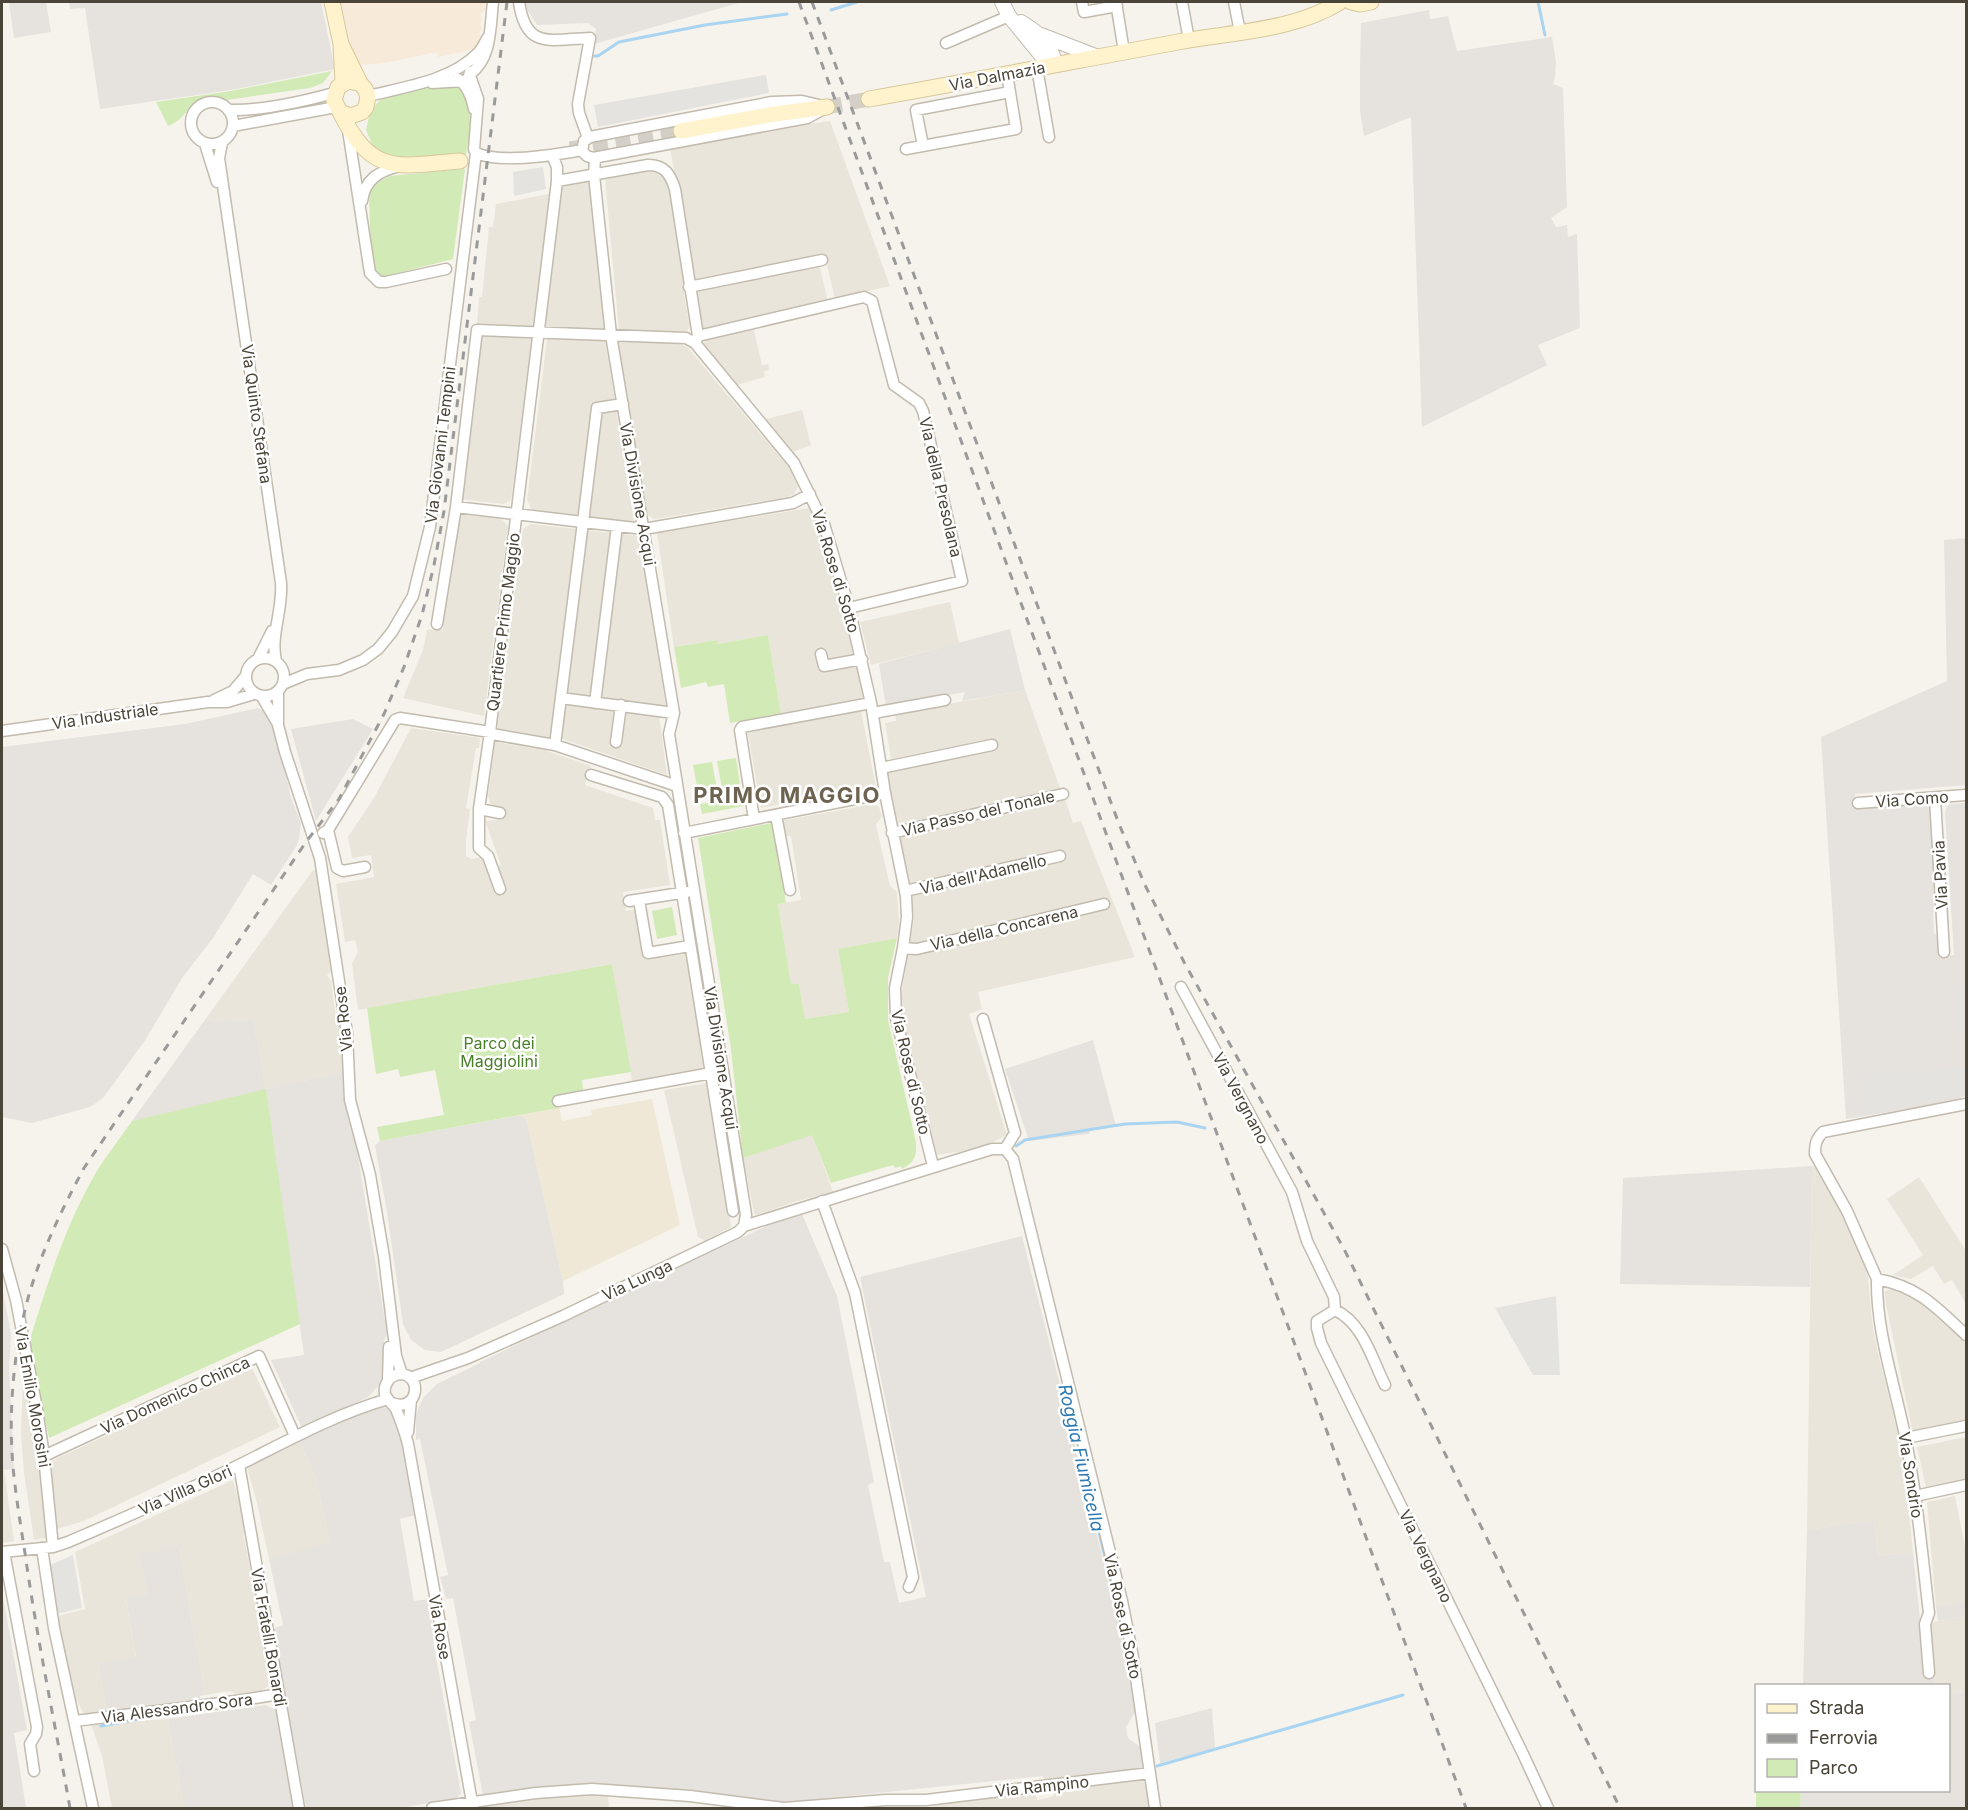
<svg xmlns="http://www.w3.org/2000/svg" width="1968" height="1810" font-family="Inter,sans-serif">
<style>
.residential{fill:#eae5da}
.commercial{fill:#f7ead8}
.industrial{fill:#e6e2dd}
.education{fill:#efe8d6}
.green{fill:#d2eab5}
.parking{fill:#e5e3e0}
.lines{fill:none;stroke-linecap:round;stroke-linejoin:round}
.stream{stroke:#a9d4f2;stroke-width:3}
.secondary-tunnel{stroke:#d4d0c8;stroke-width:15;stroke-dasharray:15 8;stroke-linecap:butt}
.minor-casing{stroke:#c2bbae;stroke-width:13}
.tertiary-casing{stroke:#c2bbae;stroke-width:16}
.secondary-casing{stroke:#d6c79b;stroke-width:17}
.minor{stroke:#fff;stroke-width:10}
.tertiary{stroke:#fff;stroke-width:14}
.secondary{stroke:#fff3cd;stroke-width:15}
.rail{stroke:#9a9a9a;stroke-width:3;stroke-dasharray:8 8;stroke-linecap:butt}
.labels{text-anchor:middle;stroke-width:5;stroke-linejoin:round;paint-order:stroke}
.street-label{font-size:16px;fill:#4b4439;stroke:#fff}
.park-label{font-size:16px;fill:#4a7f2a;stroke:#fff}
.water-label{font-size:18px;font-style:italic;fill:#2e7ab2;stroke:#fff}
.district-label{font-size:22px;font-weight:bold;letter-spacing:1.5px;fill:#6e6250;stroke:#fff}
</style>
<rect width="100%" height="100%" fill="#f6f3ec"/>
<path class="residential" d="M830 121 890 286 835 299 825 257 713 278 695 279 670 149 743 133Z
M647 170 660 172 669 183 679 237 685 302 690 327 687 331H619L605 179Z
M589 181 605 332 543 330 562 187Z
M549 194 534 327 477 325 479 297H482L489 227H493L496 204Z
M819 264 828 302 701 332 693 289Z
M753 326 762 365 768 364 769 370 764 371 765 377 733 386 702 347 708 336Z
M479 335 533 338 511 500 504 504 459 499Z
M547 339 605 341 615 400 593 403 580 516 532 510 527 500Z
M616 340 681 344 688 348 791 470 798 486 794 494 788 497 655 519 645 514Z
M616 409 634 522 587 516 600 410Z
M802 410 811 445 792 452 766 419Z
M810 508 821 532 829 557 857 656 866 697 781 714 768 635 718 644 717 640 674 647 657 533Z
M457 514 502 519 508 527 484 716 403 698 423 650 427 630 443 629Z
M531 524 577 529 552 738 497 729 523 529Z
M586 530 612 533 592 699 566 695Z
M622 534 639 536 666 707 600 699Z
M950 602 959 643 871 665 860 622Z
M1025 690 1060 788 896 825 887 770 987 747 985 740 891 759 885 723 896 721 895 714Z
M565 702 659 715 667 775 560 738Z
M860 706 876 787 761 808 748 733Z
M411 728 480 738 479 748H476L466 808 470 809 466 840V856L472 859 487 856 492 869 501 865 485 821 502 819 500 809 491 804 488 796 495 742 544 750 591 766 585 785 653 808 655 820H660L670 885 623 892 626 911 636 909 646 960 686 954 706 1069 632 1081 612 964 358 1010 352 963 358 952 355 940 345 942 336 884 374 877 371 855 352 858 348 837 374 798Z
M1065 799 1073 823 1081 821 1135 957 978 992 982 1009 969 1014 1007 1135 978 1149 937 1155 907 1044 900 1004 908 952 913 947 910 945 914 918 912 895 1065 860 1063 853 910 886 899 839 903 837 904 835Z
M873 804 879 807 882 816 876 825 890 886 897 892 899 922 897 938 838 949 849 1012 805 1019 799 984 791 985 778 904 801 900 791 836H784L781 821Z
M313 870 317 871 332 971 327 975 331 981 336 1018H340L345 1072 266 1089 253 1019 233 1022 227 1020 212 1023 207 1017Z
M708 1083 731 1227 705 1241 698 1237 664 1090Z
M812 1134 833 1192 794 1202 756 1215 754 1213 743 1158Z
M1812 1166 1818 1169 1827 1185 1867 1266 1872 1321 1877 1349 1901 1446 1907 1486 1913 1553 1878 1556 1874 1521 1807 1530Z
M1919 1177 1966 1251V1304L1952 1280 1944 1284 1933 1266 1911 1279 1893 1275 1923 1255 1887 1199Z
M1887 1290H1892L1917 1299 1966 1343V1420L1915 1431 1912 1429 1885 1299V1292Z
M252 1368 280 1427 84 1521 57 1529 49 1462Z
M23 1377H25L38 1447 46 1538 34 1540 24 1473 21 1434Z
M1966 1437V1479L1926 1487 1917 1447Z
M299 1440 316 1479 330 1544 269 1559 257 1503 247 1468Z
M2 1470H4L14 1541 2 1543Z
M233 1480 247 1531 243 1533 272 1677 269 1685 261 1691 237 1694 229 1691 205 1695 179 1548 148 1594 126 1599 136 1658 98 1663 107 1712 84 1714 69 1686 54 1617 85 1609 75 1552Z
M1955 1496 1966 1552V1601L1936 1607 1927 1502Z
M1966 1616V1691L1949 1696 1948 1686 1935 1685 1931 1625 1934 1622Z
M168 1719 184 1808H112L102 1756 91 1724Z
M1141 1779 1146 1785 1150 1808H934L936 1803 1035 1789 1037 1800 1052 1797 1059 1788Z
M568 1795 608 1796 609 1808H483L482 1807Z"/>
<path class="commercial" d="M340 2H486L484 12 480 13 482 21 480 22 482 30 479 31 481 39 478 40 480 48 438 57 437 52 385 63 360 65 352 49Z"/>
<path class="industrial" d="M9 2H46L51 32 14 38Z
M69 2H321L335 69 231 90 100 109 85 8 70 9Z
M524 2H742L594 44 596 29 588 23 537 25 524 5Z
M1429 10 1430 19 1448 16 1457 51 1552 37 1556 62 1555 77 1553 84 1563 88 1567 207 1551 218 1556 227 1567 225 1568 237 1577 234 1580 328 1538 345 1547 365 1422 427 1411 117 1364 136 1360 111V65L1361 23Z
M1966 538V785L1855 794 1857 809 1926 803 1929 806 1938 910 1933 913 1934 933 1940 938 1942 956 1954 955 1945 812 1947 806 1951 804 1966 803V1095L1951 1102 1846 1119 1821 737 1947 681 1944 540Z
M1010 629 1025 690 962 701 965 692 886 707 879 664Z
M258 708 265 712 277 734 291 798 301 823 299 839 297 845 271 885 253 874 213 938 182 978 146 1039 103 1098 90 1107 32 1123 2 1117V747L185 724Z
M353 719 373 729 316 821 291 729Z
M207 1017 212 1023 227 1020 233 1022 253 1019 266 1089 345 1072 343 1080 348 1119 357 1150 387 1333 384 1341 386 1367 382 1382 368 1397 302 1428 271 1360 304 1355 266 1090 132 1121Z
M1093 1040 1116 1126 1091 1129 1089 1134 1029 1141 1005 1069Z
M521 1115 526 1119 563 1281 564 1294 441 1352 425 1350 411 1340 403 1324 387 1212 375 1145 380 1141Z
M1812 1166 1810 1287 1620 1284 1623 1178Z
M802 1214 837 1296 874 1482 868 1485 884 1562H890L899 1603 926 1597 860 1277 1022 1236 1065 1404 1131 1675 1137 1709 1126 1727 1128 1738 1143 1749 1145 1768 1044 1780 1043 1776 781 1803 679 1789 628 1786 574 1785 573 1789H565V1785L483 1796 469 1722 476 1720 453 1598 446 1599 440 1577 448 1575 420 1439 416 1440V1416L420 1404 424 1397 437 1384 480 1363V1362L773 1223Z
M2 1286 11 1335 9 1370 14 1469 2 1470Z
M383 1407 389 1409 399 1421 416 1515 400 1519 414 1601 429 1599 436 1640 433 1641 461 1793 457 1798 400 1808H306L273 1629 283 1625 269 1559 330 1543 316 1479 299 1440 356 1414Z
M1874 1521 1878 1556 1913 1553 1926 1676H1934L1935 1685 1803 1686 1807 1530Z
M179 1548 205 1695 200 1696V1700L107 1712 98 1663 136 1657 126 1598 148 1594 140 1554Z
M2 1592 27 1730 14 1733 26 1808H2Z
M1966 1601V1616L1938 1621 1936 1607Z
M1966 1691V1808H1800L1801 1791 1948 1790 1949 1696Z
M265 1705 274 1709 278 1714 295 1808H184L168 1719Z
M1212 1708 1215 1748 1160 1763 1155 1723Z"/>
<path class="education" d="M652 1099 680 1225 563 1281 526 1119 521 1115 559 1107 562 1121 592 1115 591 1110Z"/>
<path class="green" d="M332 71 323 83 310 88 226 100 203 98C185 106 188 118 168 126L156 102 231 91Z
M446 84C483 90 469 129 466 155L385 157 372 144 366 130 370 112 383 96Z
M465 169 453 259 382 277 377 273 371 258 369 194 375 184 389 176Z
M768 635 781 714 730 723 724 684 708 687 706 682 681 688 674 647 717 640 718 644Z
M736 758 741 791 723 794 717 761Z
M712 762 718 795 699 798 693 765Z
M743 797 744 806 702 814 700 804Z
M772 823 786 903 778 904 791 984H799L805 1019 849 1012 838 949 897 938 888 978V1020L916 1142C917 1155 915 1162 902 1169L901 1166 895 1168 893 1165 831 1183 812 1135 743 1158 731 1049 698 838Z
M672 907 677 935 657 939 652 911Z
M612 964 631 1072 582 1080 583 1090 555 1095 557 1108 380 1141 377 1127 444 1115 435 1070 400 1077 398 1069 376 1074 367 1008Z
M266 1089 300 1324 49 1438 30 1345 31 1336C48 1282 65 1227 93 1178 104 1158 119 1140 132 1121Z
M1756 1768V1790L1801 1791 1800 1808H1756Z"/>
<path class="parking" d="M766 75 769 93 598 127 594 105Z
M543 167 546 189 514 196 513 172Z
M1956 990H1966V1031H1955Z
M1966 1068V1091L1953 1097 1866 1112 1865 1075Z
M1556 1296 1560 1375H1533L1495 1308Z
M73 1555 82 1608 56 1614 50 1565Z"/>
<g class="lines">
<path class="stream" d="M1538 2 1545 35
M831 10 857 2
M592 56H598L619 42 705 25 787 14
M1016 1146 1025 1140 1125 1124 1177 1122 1205 1128
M1080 1452 1123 1633
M101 1726 155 1716
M1157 1766 1403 1695"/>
<path class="secondary-tunnel" d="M827 107 869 99
M570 149 681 131"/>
<defs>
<path id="minor" d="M519 2C526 51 551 39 590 38L578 104 579 113 588 138
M1082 2 1084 12 1117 6
M1116 2 1124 52
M1182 2 1189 40
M1234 2 1240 32
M946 43 1009 16
M1037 68 1049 137
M470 74C492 59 490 26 493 2
M458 79C467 85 472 99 474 109
M432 83 464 81 468 79 470 72
M368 96C404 87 451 81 478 53 482 49 485 42 488 37
M802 101 827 107 807 118 593 158 587 156 582 151 584 141 590 137 772 102Z
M191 123a21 21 0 1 1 42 0a21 21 0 1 1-42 0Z
M228 110C263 111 301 102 334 93
M233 126 336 107
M348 130 370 273 379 282H386L446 269
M222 143 219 158 281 583C283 610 270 636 276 661
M205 144 217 182
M923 146 916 110 1010 92
M906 149 1016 129 1007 74
M476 153C501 164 555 155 582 150
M552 155 557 167V181L490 732 492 734 555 745 677 786
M595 158 594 175 611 335 674 713 669 734 744 1202 746 1215 744 1226
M557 181 648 165C665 165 670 174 675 189L698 336
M362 201C365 179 379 171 400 166
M689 287 822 260
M695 343 698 336 864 297 872 301 894 385 919 403 923 411 962 581 849 608
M623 404 597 408 583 522 644 529 793 503 810 494
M456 507 583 522 555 745
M437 624 456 507 477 330 686 338 695 343 794 463 824 524 849 608 871 703 885 793 906 896 907 917 903 948 895 988 896 1018 933 1166
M821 654 824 666 862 659
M246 677a19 19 0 1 1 38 0a19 19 0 1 1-38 0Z
M258 659 272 631
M283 684 307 674 339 670 363 660 378 649 392 632 413 596 430 527 476 153 474 149 478 99 470 76
M278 692V725L285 752 320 858 347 1033 350 1100 370 1175 384 1257 396 1356 402 1374
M262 697 278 724
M561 698 674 713
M214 700 233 691 245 677
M595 703 617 526
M873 713 945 700
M2 731 208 702H227L254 694
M616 742 621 705
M881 768 992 745
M591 775 662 797 668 805 733 1211
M1935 798 1944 952
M1858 803 1966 795
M479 809 500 813
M776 815 790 890
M754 819 740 730 742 727 871 703
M328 830 337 868 343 871 365 867
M323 833 328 830 395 720 400 718 490 732 479 809V848L488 856 500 889
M684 833 885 793
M892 833 1063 794
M905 891 1060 856
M639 900 648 953 690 946
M629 901 687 892
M903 948 917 949 1104 904
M1181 987 1292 1192 1307 1241 1334 1297 1335 1310
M983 1019 1015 1133 1005 1149
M558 1101 717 1072
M1966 1104 1823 1132C1816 1139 1815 1144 1815 1154L1847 1211 1877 1279C1919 1287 1936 1307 1966 1335
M1005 1149 1013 1159 1122 1601 1133 1657 1155 1808
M822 1201 855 1293 913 1577 909 1587
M2 1249 16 1300 37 1409 44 1456 53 1547
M1877 1279C1876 1332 1895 1385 1905 1436 1917 1495 1922 1554 1929 1613L1925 1624 1929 1673
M410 1378 468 1358 563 1316 738 1232 744 1226 992 1149H1005
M388 1380 389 1347
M1385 1385C1372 1359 1363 1323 1335 1310L1317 1321V1328L1321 1343 1523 1754 1548 1808
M392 1403C419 1413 423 1374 400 1374 395 1375 390 1377 388 1381 385 1385 384 1389 385 1394 387 1400 393 1404 396 1409 401 1421 405 1432 408 1444L473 1808
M408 1432 411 1400
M1906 1438 1966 1426
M44 1456 259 1356 295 1436
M239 1465 299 1808
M1915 1496 1966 1485
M42 1548 54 1628 93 1808
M2 1552 53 1547 68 1542C126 1517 185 1492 241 1464 289 1440 336 1414 388 1399
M4 1552 37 1727 36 1734 30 1744 34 1771
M75 1721C143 1712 211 1706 279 1694
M432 1808 536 1793 592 1789 690 1796 784 1808 886 1800H926L1150 1773"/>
<path id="tertiary" d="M1002 2 1009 16 1050 66
M1021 22C1039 33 1052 43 1055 65
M1041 35 1098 57"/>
<path id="secondary" d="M332 2 341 44 343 83
M1351 2 1360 4 1371 2
M341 44 360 83 365 89 368 96 366 107 362 112 351 116 340 112 334 100 338 87 348 81 360 83
M869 99C972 81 1075 61 1178 42 1232 32 1293 31 1340 2
M340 112C373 177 397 166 460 161
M681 131 775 114 827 107"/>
</defs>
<use href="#minor" class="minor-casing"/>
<use href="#tertiary" class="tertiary-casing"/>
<use href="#secondary" class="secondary-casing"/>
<use href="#minor" class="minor"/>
<use href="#tertiary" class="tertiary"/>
<use href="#secondary" class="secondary"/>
<path class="rail" d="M799 2 1466 1808
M812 2 1119 824 1145 885 1184 962 1344 1249 1620 1808
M70 1808C55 1724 37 1639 25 1553 21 1528 17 1503 14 1477 8 1422 12 1363 25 1310 37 1260 60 1213 84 1168L306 842 339 799 384 714 404 667 422 615 434 565 444 511 507 2"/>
</g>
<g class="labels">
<g class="street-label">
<text transform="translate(997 76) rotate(-11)" y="6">Via Dalmazia</text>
<text transform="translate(257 414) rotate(82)" y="6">Via Quinto Stefana</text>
<text transform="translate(440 445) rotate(-83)" y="6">Via Giovanni Tempini</text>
<text transform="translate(941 487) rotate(77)" y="6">Via della Presolana</text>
<text transform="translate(638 494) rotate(80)" y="6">Via Divisione Acqui</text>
<text transform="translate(836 571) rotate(73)" y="6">Via Rose di Sotto</text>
<text transform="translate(503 622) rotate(-83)" y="6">Quartiere Primo Maggio</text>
<text transform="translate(105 716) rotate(-8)" y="6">Via Industriale</text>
<text transform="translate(1912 799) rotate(-4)" y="6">Via Como</text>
<text transform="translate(978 813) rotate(-13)" y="6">Via Passo del Tonale</text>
<text transform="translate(983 874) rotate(-13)" y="6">Via dell'Adamello</text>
<text transform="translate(1940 875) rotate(-93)" y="6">Via Pavia</text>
<text transform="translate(1004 928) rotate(-13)" y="6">Via della Concarena</text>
<text transform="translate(343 1019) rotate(-96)" y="6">Via Rose</text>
<text transform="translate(721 1058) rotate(81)" y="6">Via Divisione Acqui</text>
<text transform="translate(911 1072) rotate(77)" y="6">Via Rose di Sotto</text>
<text transform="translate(1241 1098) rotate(62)" y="6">Via Vergnano</text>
<text transform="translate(637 1280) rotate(-25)" y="6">Via Lunga</text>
<text transform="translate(175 1395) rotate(-25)" y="6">Via Domenico Chinca</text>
<text transform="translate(33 1397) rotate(80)" y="6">Via Emilio Morosini</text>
<text transform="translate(1911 1475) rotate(81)" y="6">Via Sondrio</text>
<text transform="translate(185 1490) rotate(-24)" y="6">Via Villa Glori</text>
<text transform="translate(1426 1556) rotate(64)" y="6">Via Vergnano</text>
<text transform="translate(1123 1616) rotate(78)" y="6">Via Rose di Sotto</text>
<text transform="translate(440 1627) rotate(80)" y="6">Via Rose</text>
<text transform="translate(269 1637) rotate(80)" y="6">Via Fratelli Bonardi</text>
<text transform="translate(177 1708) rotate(-7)" y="6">Via Alessandro Sora</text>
<text transform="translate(1042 1786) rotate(-6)" y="6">Via Rampino</text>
</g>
<g class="park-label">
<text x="499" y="1049">Parco dei<tspan x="499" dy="18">Maggiolini</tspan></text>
</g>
<g class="water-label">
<text transform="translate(1081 1458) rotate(77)" y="6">Roggia Fiumicella</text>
</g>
<g class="district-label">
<text x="787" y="803">PRIMO MAGGIO</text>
</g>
</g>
<rect width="1968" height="1810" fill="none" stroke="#4b4439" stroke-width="6"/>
<rect x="1755" y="1684" width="195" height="108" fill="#ffffff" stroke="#b7b4b0" stroke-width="1.5"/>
<rect x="1767" y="1704" width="30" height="9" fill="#fff3cd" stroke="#b7b4b0" stroke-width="1.5"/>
<text x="1809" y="1714" font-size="18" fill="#4b4439">Strada</text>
<rect x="1767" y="1734" width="30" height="9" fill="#9a9a9a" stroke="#b7b4b0" stroke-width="1.5"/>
<text x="1809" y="1744" font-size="18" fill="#4b4439">Ferrovia</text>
<rect x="1767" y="1759" width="30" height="18" fill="#d2eab5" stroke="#b7b4b0" stroke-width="1.5"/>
<text x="1809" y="1774" font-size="18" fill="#4b4439">Parco</text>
</svg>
